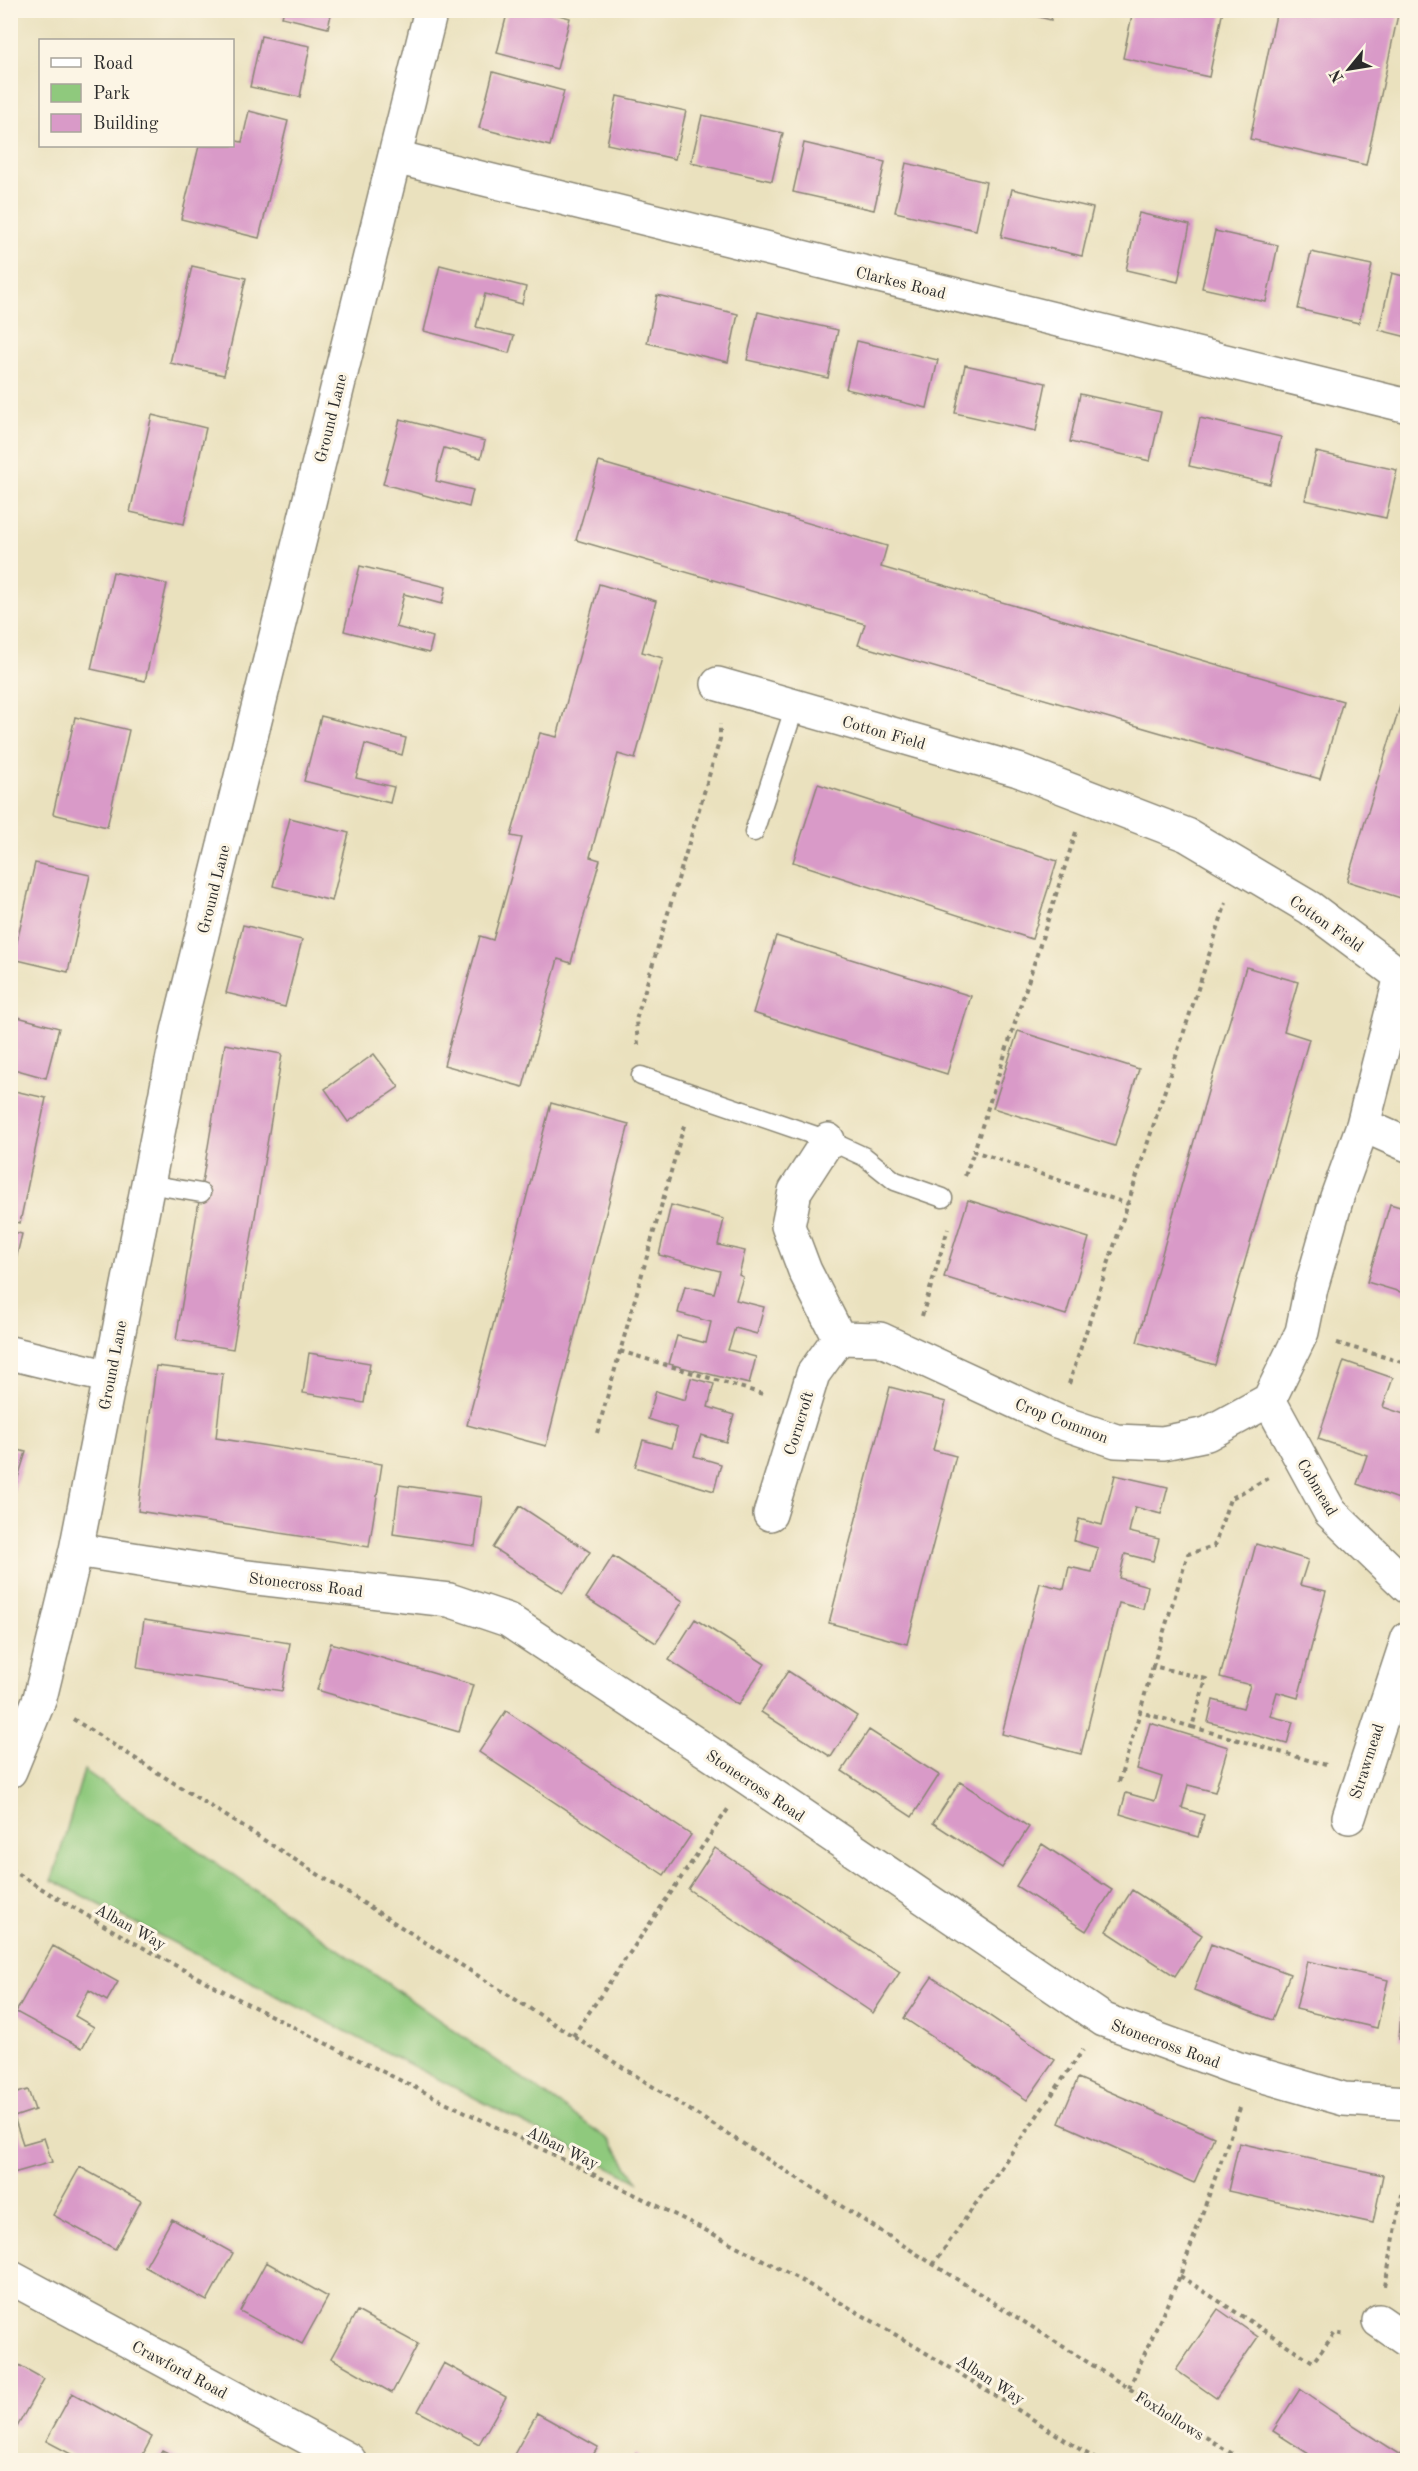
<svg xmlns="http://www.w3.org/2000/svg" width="1418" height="2471" font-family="'Old Standard TT',serif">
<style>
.green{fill:#8fc97d;stroke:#5d7a54;stroke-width:1.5}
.building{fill:#d99ac8}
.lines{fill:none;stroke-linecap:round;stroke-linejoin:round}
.service-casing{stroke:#8a8674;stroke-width:21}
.minor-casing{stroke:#8a8674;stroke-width:36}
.path{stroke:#8a8674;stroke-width:4;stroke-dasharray:4.5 4.5;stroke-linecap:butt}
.service{stroke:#fff;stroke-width:18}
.minor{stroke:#fff;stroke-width:33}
.labels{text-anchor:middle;stroke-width:6;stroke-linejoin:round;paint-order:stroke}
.street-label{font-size:16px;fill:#2b2b2b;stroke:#fcf5e5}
</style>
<rect width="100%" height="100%" fill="#fcf5e5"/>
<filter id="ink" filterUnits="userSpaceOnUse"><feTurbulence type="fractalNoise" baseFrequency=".0167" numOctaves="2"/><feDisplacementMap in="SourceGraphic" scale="12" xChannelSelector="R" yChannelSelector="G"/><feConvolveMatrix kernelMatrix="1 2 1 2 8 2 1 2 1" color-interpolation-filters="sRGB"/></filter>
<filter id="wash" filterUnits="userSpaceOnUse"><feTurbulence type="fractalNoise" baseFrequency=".008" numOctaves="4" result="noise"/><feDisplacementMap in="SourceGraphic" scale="24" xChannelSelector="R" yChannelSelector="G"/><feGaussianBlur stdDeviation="1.35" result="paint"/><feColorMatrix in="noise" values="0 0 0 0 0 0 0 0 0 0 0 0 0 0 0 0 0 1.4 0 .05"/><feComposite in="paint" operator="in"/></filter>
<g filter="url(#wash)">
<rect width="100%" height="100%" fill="#eae1be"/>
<path class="green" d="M84 1770 611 2141 638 2182 52 1880Z"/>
<g id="blocks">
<path class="building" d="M284 10H332L328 28 282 17Z
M508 10H540L570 18 557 69 497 53Z
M1013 10H1053L1051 20Z
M1133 10H1223L1209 77 1123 58Z
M1277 10H1399L1366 165 1250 139Z
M261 36 310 46 300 97 250 87Z
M493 72 564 91 550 146 479 128Z
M617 96 686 111 675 159 607 144Z
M249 111 288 121 259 238 181 219 199 146H232V140L242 142Z
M702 115 783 133 772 181 691 163Z
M804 143 885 162 874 210 793 192Z
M906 163 986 182 976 230 895 212Z
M1012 189 1093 208 1082 256 1001 237Z
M1139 213 1190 225 1178 282 1126 270Z
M1215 231 1278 245 1266 302 1202 288Z
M1311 252 1372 265 1359 323 1298 309Z
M440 265 526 287 522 304 485 294 476 327 514 336 509 353 424 331Z
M192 266 246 278 224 375 170 363Z
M1392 273 1407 277V337L1379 330Z
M657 295 738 314 728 362 647 343Z
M758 312 838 330 828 378 747 360Z
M857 341 938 360 927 408 846 389Z
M965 365 1046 383 1036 431 955 413Z
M1080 394 1161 412 1150 461 1070 442Z
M152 415 206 428 184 524 130 512Z
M1200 418 1281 437 1270 484 1189 466Z
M400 419 485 441 481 458 444 448 439 465 436 481 473 490 469 507 383 484Z
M1316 452 1397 470 1386 518 1305 500Z
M599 462 887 546 881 567 1343 701 1320 779 858 645 865 624 576 540Z
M360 566 446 587 442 604 404 594 400 611 396 627 433 637 429 653 344 631Z
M113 572 167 584 145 681 91 669Z
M599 584 656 601 642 652 663 658 635 759 618 754 590 857 600 860 578 937 571 963 558 959 523 1087 444 1065 480 936 493 940 522 838 511 836 540 733 557 737Z
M1407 683V900L1347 881Z
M321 716 406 738 402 755 365 744 356 778 394 787 390 803 304 781Z
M75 717 129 730 107 827 53 814Z
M818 784 1057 861 1032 939 793 862Z
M290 818 349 833 332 901 273 886Z
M35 863 90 875 68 972 13 959Z
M243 925 302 940 285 1007 226 993Z
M776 936 971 996 947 1074 753 1013Z
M1246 967 1298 982 1284 1031 1309 1039 1215 1365 1137 1342 1209 1088Z
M10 1015 59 1028 46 1078 10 1068Z
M1018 1031 1139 1069 1115 1146 993 1108Z
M225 1044 282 1054 233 1349 176 1340Z
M374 1054 399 1087 348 1122 325 1089Z
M10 1090 46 1098 20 1223 10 1221Z
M551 1103 629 1124 546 1446 467 1425Z
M968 1200 1089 1238 1066 1315 944 1277Z
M1390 1204 1407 1209V1294L1367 1282Z
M671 1205 724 1219 718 1245 745 1251 739 1275 743 1277 736 1300 764 1307 757 1334 735 1328 728 1350 756 1357 749 1384 669 1364 677 1336 706 1343 711 1322 678 1313 685 1286 714 1293 720 1271 659 1255Z
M10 1231 22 1234 11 1280H10Z
M309 1353 370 1363 364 1403 303 1393Z
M1344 1361 1393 1378 1383 1407 1407 1415V1502L1357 1484 1367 1455 1318 1439Z
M156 1366 223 1374 216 1438 382 1464 369 1547 138 1511Z
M691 1378 714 1384 708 1407 734 1415 726 1442 701 1435 694 1456 721 1464 714 1491 635 1467 643 1440 672 1448 677 1428 648 1419 656 1391 685 1400Z
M890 1387 946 1402 933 1450 956 1456 907 1644 829 1623Z
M10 1448 26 1452 11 1500H10Z
M1115 1475 1168 1487 1161 1514 1135 1507 1129 1532 1159 1539 1153 1561 1125 1554 1119 1578 1148 1586 1143 1609 1119 1603 1081 1754 1002 1734 1040 1583 1064 1589 1069 1567 1092 1572 1098 1548 1074 1541 1079 1519 1102 1525Z
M399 1485 482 1497 475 1546 393 1534Z
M520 1506 590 1552 563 1593 493 1548Z
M1256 1544 1308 1560 1300 1585 1326 1591 1298 1698 1277 1692 1270 1716 1293 1722 1287 1744 1208 1722 1213 1700 1243 1708 1250 1685 1220 1677Z
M613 1556 683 1601 656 1643 586 1598Z
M695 1619 765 1664 738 1705 669 1660Z
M144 1620 290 1643 282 1691 137 1668Z
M331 1643 473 1685 459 1732 317 1690Z
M788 1671 857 1716 831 1757 761 1712Z
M506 1711 691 1835 664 1875 479 1752Z
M1150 1723 1228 1747 1215 1792 1188 1785 1182 1808 1204 1815 1198 1837 1120 1814 1126 1793 1155 1801 1162 1777 1137 1769Z
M869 1730 939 1775 912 1817 842 1771Z
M960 1782 1029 1827 1002 1868 933 1823Z
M1042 1844 1112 1890 1086 1931 1016 1886Z
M715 1848 900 1972 873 2013 688 1889Z
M1132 1890 1202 1935 1175 1976 1106 1931Z
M1211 1944 1290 1974 1272 2020 1194 1990Z
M53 1946 118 1982 107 2001 89 1990 75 2016 94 2027 82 2048 16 2012Z
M1307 1961 1388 1980 1377 2028 1296 2009Z
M932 1977 1055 2060 1027 2100 904 2018Z
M1403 1989 1407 1990V2039H1399Z
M1078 2078 1214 2137 1194 2183 1059 2123Z
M28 2090 35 2110 14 2117 23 2144 44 2138 52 2162 10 2174V2095Z
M1239 2143 1383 2175 1373 2223 1228 2191Z
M80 2167 141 2201 115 2249 53 2215Z
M172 2219 233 2253 207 2301 145 2267Z
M266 2262 328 2297 302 2344 240 2311Z
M1218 2309 1258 2337 1216 2398 1176 2370Z
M357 2311 418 2344 392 2393 331 2358Z
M10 2360 44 2379 17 2427 10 2423Z
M444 2363 506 2397 479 2444 418 2411Z
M1300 2389 1330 2410 1408 2460H1318L1273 2431Z
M72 2393 152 2437 140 2460H82L46 2441Z
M537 2413 598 2447 590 2460H511Z
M162 2450 182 2460H156Z
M635 2454 647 2460H632Z"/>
</g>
</g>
<g filter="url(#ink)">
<use href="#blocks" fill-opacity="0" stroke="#8a8674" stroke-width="1.5"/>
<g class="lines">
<defs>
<path id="service" d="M754 832 795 706
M641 1076 828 1140 865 1157 895 1181 943 1198
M148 1184 201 1193"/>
<path id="minor" d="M395 157 1408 406
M718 684 1018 770 1187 835 1310 908 1401 976
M1363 1125 1408 1145
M828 1140 795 1191 788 1226 805 1271 839 1338 880 1339 1057 1421 1116 1441 1163 1443 1207 1434 1269 1400 1302 1332 1311 1288 1337 1197 1363 1125 1401 976 1408 971
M10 1353 110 1377
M1269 1400 1330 1512 1408 1587
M770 1514 813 1374 839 1338
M76 1550 247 1577 449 1600 508 1620 749 1779 1104 2020 1236 2068 1344 2099 1408 2103
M10 1771 40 1698 76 1550 178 1031 431 10
M1349 1817 1408 1638
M10 2277 349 2460
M1379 2321 1408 2341"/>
</defs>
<use href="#service" class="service-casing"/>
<use href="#minor" class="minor-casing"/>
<path class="path" d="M1076 832 974 1151 1128 1204
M638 1045 636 1020 720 739V724
M965 1176 974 1151
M922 1316 948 1229
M1337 1343 1408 1364
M620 1351 766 1395
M1069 1384 1226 903
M597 1433 685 1122
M1268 1478 1230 1499 1214 1546 1188 1554 1153 1666 1206 1679 1192 1727 1326 1765
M1153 1666 1140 1712 1192 1727
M73 1719 1242 2460
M1119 1782 1140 1712
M10 1869C244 2016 500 2123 744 2250 866 2313 982 2387 1097 2460
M573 2036 728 1809
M933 2265 1083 2050
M1180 2276 1313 2362 1335 2333 1345 2335
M1385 2286 1408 2162
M1129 2388 1180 2276 1240 2108"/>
<use href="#service" class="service"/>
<use href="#minor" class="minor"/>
</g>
</g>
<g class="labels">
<g class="street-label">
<text transform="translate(901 282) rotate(14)" y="6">Clarkes Road</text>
<text transform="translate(330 418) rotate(-76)" y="6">Ground Lane</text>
<text transform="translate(884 732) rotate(16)" y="6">Cotton Field</text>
<text transform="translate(213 889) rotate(-76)" y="6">Ground Lane</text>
<text transform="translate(1327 923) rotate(35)" y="6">Cotton Field</text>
<text transform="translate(112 1365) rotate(-79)" y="6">Ground Lane</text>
<text transform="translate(1062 1420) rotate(21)" y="6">Crop Common</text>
<text transform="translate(798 1423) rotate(-73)" y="6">Corncroft</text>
<text transform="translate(1318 1487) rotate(59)" y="6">Cobmead</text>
<text transform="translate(306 1584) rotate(7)" y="6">Stonecross Road</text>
<text transform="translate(1366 1761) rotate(-72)" y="6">Strawmead</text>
<text transform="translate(756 1785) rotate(34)" y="6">Stonecross Road</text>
<text transform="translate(131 1926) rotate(29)" y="6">Alban Way</text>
<text transform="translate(1166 2043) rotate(20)" y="6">Stonecross Road</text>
<text transform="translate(563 2147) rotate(26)" y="6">Alban Way</text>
<text transform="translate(180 2369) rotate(28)" y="6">Crawford Road</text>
<text transform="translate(991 2379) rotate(33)" y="6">Alban Way</text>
<text transform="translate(1170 2415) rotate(32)" y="6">Foxhollows</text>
</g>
</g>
<rect width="1418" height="2471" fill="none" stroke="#fcf5e5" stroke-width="36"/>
<rect x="39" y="39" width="195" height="108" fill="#fcf5e5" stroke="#a8a49b" stroke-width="1.5"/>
<rect x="51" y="58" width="30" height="9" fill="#ffffff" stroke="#a8a49b" stroke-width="1.5"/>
<text x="93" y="69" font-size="18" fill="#2b2b2b">Road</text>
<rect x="51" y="84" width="30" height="18" fill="#8fc97d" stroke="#a8a49b" stroke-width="1.5"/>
<text x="93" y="99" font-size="18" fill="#2b2b2b">Park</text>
<rect x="51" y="114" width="30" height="18" fill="#d99ac8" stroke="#a8a49b" stroke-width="1.5"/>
<text x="93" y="129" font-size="18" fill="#2b2b2b">Building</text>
<g transform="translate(1349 69) rotate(240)" stroke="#fcf5e5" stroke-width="4.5" paint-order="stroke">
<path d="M0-4.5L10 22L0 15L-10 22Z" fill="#2b2b2b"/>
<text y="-9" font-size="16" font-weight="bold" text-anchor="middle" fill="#2b2b2b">N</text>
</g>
</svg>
